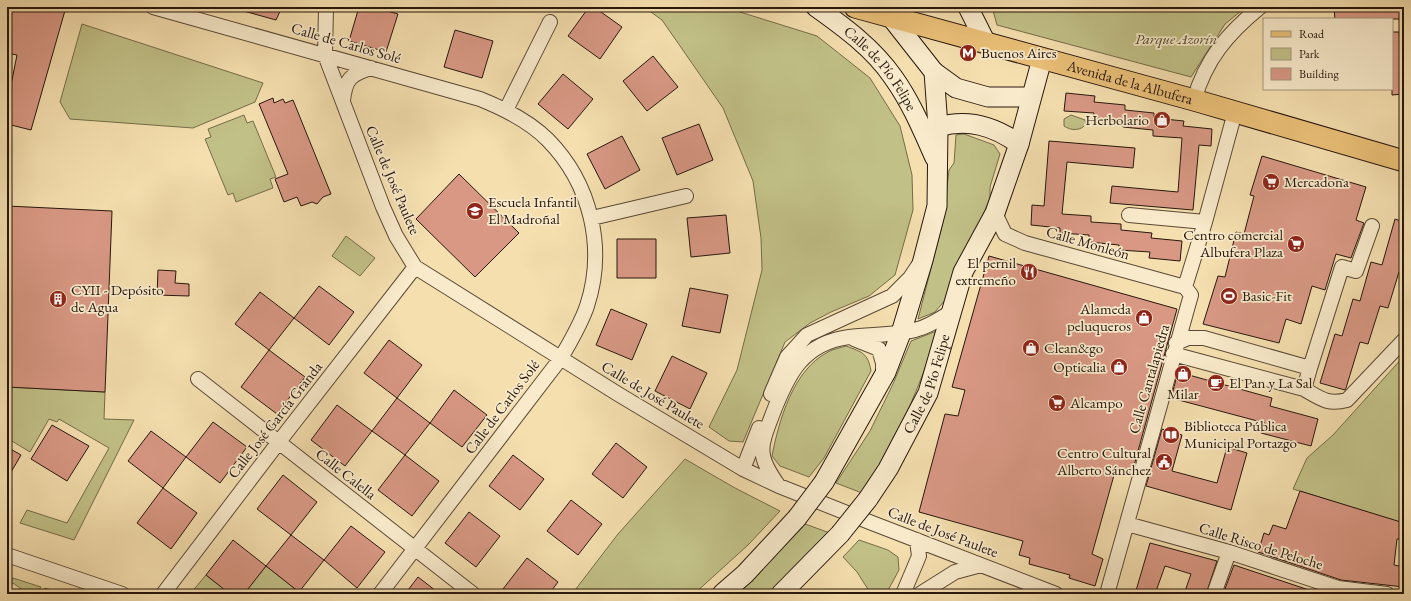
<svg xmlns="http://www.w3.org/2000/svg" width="1411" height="601" font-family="'EB Garamond',serif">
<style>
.green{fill:#c1c087;stroke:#746c4a}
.building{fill:#d89884;stroke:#27170d}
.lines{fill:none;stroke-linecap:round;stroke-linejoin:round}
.street-casing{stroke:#5a4936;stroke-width:16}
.secondary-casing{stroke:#27170d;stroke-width:21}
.primary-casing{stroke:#27170d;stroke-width:23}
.street{stroke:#f8eacb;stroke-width:14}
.secondary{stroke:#f8eacb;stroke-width:19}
.primary{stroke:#eac078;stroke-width:21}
.secondary-bridge-casing{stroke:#27170d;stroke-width:21;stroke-linecap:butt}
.secondary-bridge{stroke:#f8eacb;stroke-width:19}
.labels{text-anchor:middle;stroke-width:3.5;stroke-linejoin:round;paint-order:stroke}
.park-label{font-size:15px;font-style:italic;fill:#554a32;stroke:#f8eacb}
.street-label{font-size:15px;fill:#27170d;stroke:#f8eacb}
.poi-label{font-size:15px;fill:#27170d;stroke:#f8eacb;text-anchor:start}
</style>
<rect width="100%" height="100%" fill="#f5dfaf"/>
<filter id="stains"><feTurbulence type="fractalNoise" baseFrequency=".005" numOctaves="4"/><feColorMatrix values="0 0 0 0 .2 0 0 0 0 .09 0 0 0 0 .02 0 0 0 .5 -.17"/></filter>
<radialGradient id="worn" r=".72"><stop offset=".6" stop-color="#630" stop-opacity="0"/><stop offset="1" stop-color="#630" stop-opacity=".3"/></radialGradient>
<path class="green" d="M644 7H724L817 36 870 78 900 126 912 175 913 210 895 275 869 296 831 312 810 323 785 342 743 442 729 441 709 427 737 370 762 270 761 238 753 181 723 108 662 20Z
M992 7H1246L1225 24 1191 77 997 25Z
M82 24 263 83 255 102 193 128 70 119 60 102Z
M244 115 247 123 253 121 276 177 270 179 273 188 236 202 233 193 228 195 205 139 211 137 208 129Z
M1071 115 1085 120 1086 124C1081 131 1071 131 1064 126V119Z
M964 134 994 145 1000 154 990 187V199L946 299 935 312 918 319 943 222 949 170 954 163 956 135Z
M346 236 375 258 360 276 332 256Z
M939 330C919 387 897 443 862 493L836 483 870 431 893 384 911 341Z
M846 346C862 352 868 353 871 371L824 458 809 477 780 466 772 456C779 420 793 370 828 352 833 349 840 348 846 346Z
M1404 356V518L1400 522 1293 489 1307 458 1333 435Z
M7 387 105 392 104 419 134 420 74 540 20 523 27 510 67 523 109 448 59 419 57 422 49 419 30 452 7 438Z
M685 459 735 488 780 511 748 545 694 594H572L618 534Z
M805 524 830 533 771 594H735L764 568Z
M859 540 888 550 898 557 899 570 886 594H871L857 572 843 557Z
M266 566 299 592 297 594H244Z
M206 575 230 594H190Z
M13 578 41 587 36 594H28L13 583 7 591V586Z
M45 588 62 594H40Z"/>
<path class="building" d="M7 7H66L31 130 7 124V89L10 90 17 55 7 53Z
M241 7H282L276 20 240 10Z
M359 7H373L398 14 386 52 349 41Z
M589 7H594L622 27 600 59 568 36Z
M1349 7H1404V19H1335L1334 8Z
M455 30 493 41 482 78 444 67Z
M1392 32H1399L1404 76V94L1392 95Z
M653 56 678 87 647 111 623 81Z
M563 74 593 99 568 129 538 104Z
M1066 93 1095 96 1094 102 1125 105V110L1154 113V118L1184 121 1183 126 1212 129 1211 146 1199 145 1193 210 1110 203 1112 186 1178 192 1182 138 1153 136V130L1123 127V122L1093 119 1094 113 1064 111Z
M273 98 274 103 283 99 285 103 293 100 331 194 323 197 317 204 312 202 301 206 297 197 284 202 275 179 288 174 259 104Z
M699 124 713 160 677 175 662 138Z
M622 136 640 170 605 189 587 154Z
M1049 141 1135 148 1133 168 1067 162 1062 214 1091 216V222L1121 224V230L1152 233 1151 238 1182 241 1180 261 1149 258 1150 252 1119 250V245L1089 242V235L1060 233V228L1031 225 1032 205 1044 206Z
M1262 156 1366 187 1356 220 1364 223 1351 258 1336 254 1325 290 1312 286 1301 324 1286 319 1279 343 1203 324 1218 276 1225 277 1236 232 1244 234 1254 196 1250 195Z
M459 174 519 233 475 277 416 219Z
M7 206 112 211 105 392 7 387Z
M726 215 730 253 691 257 687 218Z
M1395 219 1404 222V273L1399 272 1388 308 1380 306 1368 344 1360 342 1346 388 1345 390 1320 383 1335 334 1342 336 1353 299 1360 301 1371 262 1382 265Z
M617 239H656V278H617Z
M989 256 1177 309 1132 473 1116 468 1092 554 1103 559 1095 586 1069 578 1070 575 1029 564 1030 558 1019 555 1023 541 919 512 945 414 958 416 965 390 952 387Z
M158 270 176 271 175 283 189 284V296L157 295Z
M319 286 354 312 329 345 294 318Z
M690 288 728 295 720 333 682 326Z
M260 292 294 318 269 350 235 324Z
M611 309 647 324 632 360 596 345Z
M389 340 422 365 397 398 364 373Z
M269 350 305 377 277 414 241 387Z
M672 356 707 373 690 409 655 391Z
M1178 372 1272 398 1270 406 1318 419 1311 446 1261 433 1265 423 1171 398Z
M454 390 487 415 462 447 430 423Z
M397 398 430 423 405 455 372 431Z
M337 405 372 431 345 466 311 440Z
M213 422 247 447 220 483 186 457Z
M52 425 89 446 67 481 31 459Z
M1162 429 1182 435 1172 471 1217 483 1227 447 1247 453 1231 510 1146 486Z
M151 431 186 457 163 488 128 461Z
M616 443 647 467 623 498 592 474Z
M7 447 21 455 7 479Z
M405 455 439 481 412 516 378 490Z
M513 455 544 479 520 510 489 486Z
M283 475 317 502 291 535 257 509Z
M163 488 197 513 171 549 137 523Z
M1300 491 1404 523V539H1397L1394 565 1404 567V587L1341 580 1258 552 1264 533 1269 535 1273 525 1286 529Z
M571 500 602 524 578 555 547 531Z
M469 512 500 536 476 567 445 543Z
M351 526 385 552 357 588 324 560Z
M291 535 324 560 299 592 266 566Z
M233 540 266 566 244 594H230L206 575Z
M1150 543 1217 561 1206 594H1184L1191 574 1165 566 1155 594H1135Z
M527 558 558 582 549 594H510L503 589Z
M1234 565 1315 592V594H1223Z
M418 577 440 594H405Z"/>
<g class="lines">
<defs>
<path id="street" d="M153 7 480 99C505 109 529 121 548 140 591 184 606 248 587 306 581 324 570 342 561 358L380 594
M326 7 325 55 383 207 396 236 415 267 618 394 743 469 779 486 872 523 1056 594
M1194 100C1206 59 1227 34 1260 7
M343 101C345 79 351 74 371 68
M506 110 550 22
M995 213 1005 234 1025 243 1185 287
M1129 215 1205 222
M592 218 686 196
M1185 287 1205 222 1235 112
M854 339 879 349 883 363V375
M1173 354 1304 389 1310 368 1204 338H1188L1176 343
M1310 368 1342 267 1356 271 1372 226
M198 379 473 594
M1304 389C1321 399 1328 405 1347 400L1404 340
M771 394 787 357 807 335 892 296 910 278 918 266
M743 469 759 428
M778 485C756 454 760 447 773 413 788 374 803 343 849 337 872 334 895 336 918 329 930 326 942 317 953 311
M1127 524 1229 552 1338 588 1387 594
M7 555 122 594
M163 594 278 443 415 267
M903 594 919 556 917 540
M920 594 955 572 981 565
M1107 594 1191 295 1185 287
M1214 594 1229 552"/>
<g id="secondary">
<path id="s1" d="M816 7C844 27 873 48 893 77 911 102 923 131 935 158"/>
<path d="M968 7 986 43"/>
<path d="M934 72 956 88 988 97H1031"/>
<path d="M938 127C968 118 994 126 1019 144"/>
<path d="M824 482 886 372 901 333 923 260 937 206 938 127 934 72 890 16V8"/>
<path id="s2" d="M868 499 888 469 928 393 963 272 995 213 1019 144 1042 59"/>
<path d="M722 594 745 574 797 518"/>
<path d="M781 594 840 534"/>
</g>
<g id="primary">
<path id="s3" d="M855 7 1194 100 1404 161"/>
</g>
</defs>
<use href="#street" class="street-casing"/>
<use href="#secondary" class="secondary-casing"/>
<use href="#primary" class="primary-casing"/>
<use href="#street" class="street"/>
<use href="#secondary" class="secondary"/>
<use href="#primary" class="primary"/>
<defs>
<path id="secondary-bridge" d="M797 518 824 482
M840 534 868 499"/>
</defs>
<use href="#secondary-bridge" class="secondary-bridge-casing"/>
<use href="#secondary-bridge" class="secondary-bridge"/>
</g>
<defs>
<symbol id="metro-disc" viewBox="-11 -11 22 22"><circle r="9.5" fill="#8f2418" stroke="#f8eacb"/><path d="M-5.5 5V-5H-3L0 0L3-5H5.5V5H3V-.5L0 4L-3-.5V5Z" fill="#fff"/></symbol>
<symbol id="shop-disc" viewBox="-11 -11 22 22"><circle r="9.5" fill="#8f2418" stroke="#f8eacb"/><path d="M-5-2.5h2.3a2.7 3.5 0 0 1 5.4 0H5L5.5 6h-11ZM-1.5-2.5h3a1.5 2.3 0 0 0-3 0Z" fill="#fff"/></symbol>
<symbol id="supermarket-disc" viewBox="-11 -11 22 22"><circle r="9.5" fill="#8f2418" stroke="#f8eacb"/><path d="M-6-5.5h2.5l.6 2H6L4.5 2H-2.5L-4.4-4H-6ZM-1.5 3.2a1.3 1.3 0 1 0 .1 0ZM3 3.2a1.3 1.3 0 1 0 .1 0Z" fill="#fff"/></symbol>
<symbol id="school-disc" viewBox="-11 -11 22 22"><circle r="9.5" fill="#8f2418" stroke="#f8eacb"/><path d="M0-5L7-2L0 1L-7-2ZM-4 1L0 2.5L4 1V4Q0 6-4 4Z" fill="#fff"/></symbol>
<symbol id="restaurant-disc" viewBox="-11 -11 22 22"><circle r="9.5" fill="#8f2418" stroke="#f8eacb"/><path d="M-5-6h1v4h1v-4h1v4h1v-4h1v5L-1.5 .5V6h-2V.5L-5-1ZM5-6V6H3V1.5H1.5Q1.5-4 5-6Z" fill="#fff"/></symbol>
<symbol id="stadium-disc" viewBox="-11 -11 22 22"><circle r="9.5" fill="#8f2418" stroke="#f8eacb"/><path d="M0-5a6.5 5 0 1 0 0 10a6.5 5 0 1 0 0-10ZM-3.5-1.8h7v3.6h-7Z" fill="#fff"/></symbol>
<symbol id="building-disc" viewBox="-11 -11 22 22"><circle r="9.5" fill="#8f2418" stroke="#f8eacb"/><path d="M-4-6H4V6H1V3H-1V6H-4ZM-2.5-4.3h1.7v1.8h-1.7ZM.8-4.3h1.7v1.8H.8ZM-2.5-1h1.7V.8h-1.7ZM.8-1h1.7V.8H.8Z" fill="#fff"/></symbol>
<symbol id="cafe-disc" viewBox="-11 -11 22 22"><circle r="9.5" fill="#8f2418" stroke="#f8eacb"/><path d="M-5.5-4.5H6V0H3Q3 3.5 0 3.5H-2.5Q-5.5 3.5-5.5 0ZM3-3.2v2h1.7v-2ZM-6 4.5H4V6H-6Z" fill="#fff"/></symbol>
<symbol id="library-disc" viewBox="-11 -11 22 22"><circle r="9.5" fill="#8f2418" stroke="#f8eacb"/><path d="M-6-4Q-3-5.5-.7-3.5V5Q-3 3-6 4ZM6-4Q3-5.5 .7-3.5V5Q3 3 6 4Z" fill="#fff"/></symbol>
<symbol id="civic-disc" viewBox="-11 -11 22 22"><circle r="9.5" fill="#8f2418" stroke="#f8eacb"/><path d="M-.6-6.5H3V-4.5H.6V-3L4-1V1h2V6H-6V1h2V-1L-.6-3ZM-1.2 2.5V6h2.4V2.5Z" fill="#fff"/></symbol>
</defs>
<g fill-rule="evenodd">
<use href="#metro-disc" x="958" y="43" width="20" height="20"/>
<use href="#shop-disc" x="1152" y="110" width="20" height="20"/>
<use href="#supermarket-disc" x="1261" y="172" width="20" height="20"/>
<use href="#school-disc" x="465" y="201" width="20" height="20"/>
<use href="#supermarket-disc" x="1286" y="234" width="20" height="20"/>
<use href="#restaurant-disc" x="1019" y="262" width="20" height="20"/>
<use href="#stadium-disc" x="1219" y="286" width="20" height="20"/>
<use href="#building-disc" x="48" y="289" width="20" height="20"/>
<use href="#shop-disc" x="1134" y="308" width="20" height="20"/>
<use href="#shop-disc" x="1021" y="338" width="20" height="20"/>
<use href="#shop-disc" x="1109" y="357" width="20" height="20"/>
<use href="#shop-disc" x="1173" y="364" width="20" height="20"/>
<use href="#cafe-disc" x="1206" y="373" width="20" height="20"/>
<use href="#supermarket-disc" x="1047" y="393" width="20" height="20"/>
<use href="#library-disc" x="1161" y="425" width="20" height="20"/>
<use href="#civic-disc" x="1154" y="452" width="20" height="20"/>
</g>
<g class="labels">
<g class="park-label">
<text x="1176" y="44">Parque Azorín</text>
</g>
<g class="street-label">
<text transform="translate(346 43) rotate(16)" y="5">Calle de Carlos Solé</text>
<text dy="5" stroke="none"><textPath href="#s1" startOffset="90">Calle de Pío Felipe</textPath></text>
<text dy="5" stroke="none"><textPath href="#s3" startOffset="285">Avenida de la Albufera</textPath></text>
<text transform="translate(393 180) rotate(67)" y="5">Calle de José Paulete</text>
<text transform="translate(1088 243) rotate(16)" y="5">Calle Monleón</text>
<text transform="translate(1149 379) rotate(-74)" y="5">Calle Cantalapiedra</text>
<text dy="5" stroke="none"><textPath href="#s2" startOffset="130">Calle de Pío Felipe</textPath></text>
<text transform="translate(653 395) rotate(31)" y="5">Calle de José Paulete</text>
<text transform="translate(502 407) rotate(-53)" y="5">Calle de Carlos Solé</text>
<text transform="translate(275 420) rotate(-52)" y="5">Calle José García Granda</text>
<text transform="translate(346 474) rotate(38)" y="5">Calle Calella</text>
<text transform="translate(943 532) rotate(21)" y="5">Calle de José Paulete</text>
<text transform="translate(1261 546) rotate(17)" y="5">Calle Risco de Peloche</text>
</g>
<g class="poi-label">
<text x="981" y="58">Buenos Aires</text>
<text x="1149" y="125" text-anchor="end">Herbolario</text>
<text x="1284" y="187">Mercadona</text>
<text x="488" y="207">Escuela Infantil<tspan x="488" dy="17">El Madroñal</tspan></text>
<text x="1283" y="240" text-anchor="end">Centro comercial<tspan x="1283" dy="17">Albufera Plaza</tspan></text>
<text x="1016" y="268" text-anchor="end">El pernil<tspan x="1016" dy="17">extremeño</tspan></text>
<text x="71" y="295">CYII - Depósito<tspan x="71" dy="17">de Agua</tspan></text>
<text x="1242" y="301">Basic-Fit</text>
<text x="1131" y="314" text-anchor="end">Alameda<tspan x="1131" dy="17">peluqueros</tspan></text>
<text x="1044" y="353">Clean&amp;go</text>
<text x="1106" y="372" text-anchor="end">Opticalia</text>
<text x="1229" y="388">El Pan y La Sal</text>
<text x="1183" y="399" text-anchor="middle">Milar</text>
<text x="1070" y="408">Alcampo</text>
<text x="1184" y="431">Biblioteca Pública<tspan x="1184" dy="17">Municipal Portazgo</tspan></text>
<text x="1151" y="458" text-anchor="end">Centro Cultural<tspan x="1151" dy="17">Alberto Sánchez</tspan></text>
</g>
</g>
<rect width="1411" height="601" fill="none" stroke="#f5dfaf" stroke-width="24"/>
<rect x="8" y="8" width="1395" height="585" fill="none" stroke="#27170d" stroke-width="2"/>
<rect x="12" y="12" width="1387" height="577" fill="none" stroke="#27170d"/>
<rect x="1263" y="18" width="130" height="72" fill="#f8eacb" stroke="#a4967f"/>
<rect x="1271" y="31" width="20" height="6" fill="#eac078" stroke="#a4967f"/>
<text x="1299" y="38" font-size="12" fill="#27170d">Road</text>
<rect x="1271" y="48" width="20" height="12" fill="#c1c087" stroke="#a4967f"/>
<text x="1299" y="58" font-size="12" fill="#27170d">Park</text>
<rect x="1271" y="68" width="20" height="12" fill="#d89884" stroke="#a4967f"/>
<text x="1299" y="78" font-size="12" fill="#27170d">Building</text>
<rect width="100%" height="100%" filter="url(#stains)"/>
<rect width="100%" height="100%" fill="url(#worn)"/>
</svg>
